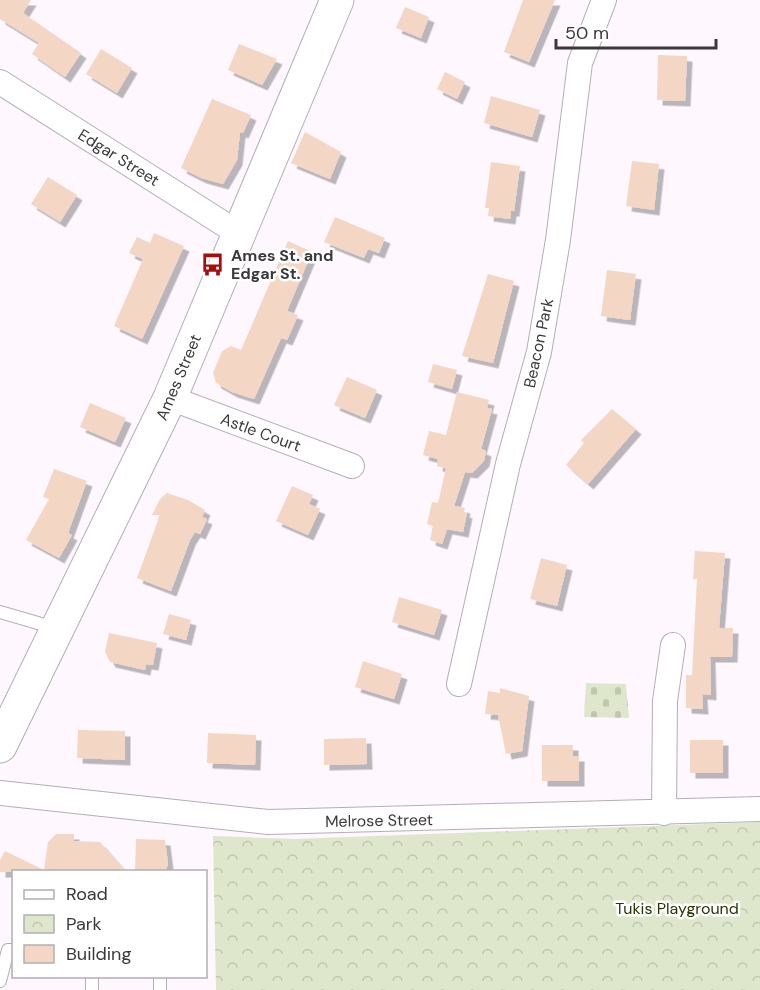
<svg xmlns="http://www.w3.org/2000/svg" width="760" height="990" font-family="'DM Sans',sans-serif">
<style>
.cemetery{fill:url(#cemetery-stones)}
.park{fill:url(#park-crowns)}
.building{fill:#f3d6c4;filter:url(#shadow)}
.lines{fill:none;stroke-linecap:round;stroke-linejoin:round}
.lane-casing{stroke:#b4aeb4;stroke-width:14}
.street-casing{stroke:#b4aeb4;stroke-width:26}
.secondary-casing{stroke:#b4aeb4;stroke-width:35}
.lane{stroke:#fff;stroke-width:12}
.street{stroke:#fff;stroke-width:24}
.secondary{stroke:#fff;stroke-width:33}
.labels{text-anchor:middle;stroke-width:5;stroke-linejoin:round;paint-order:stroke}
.street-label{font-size:16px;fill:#3b383b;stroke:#fff}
.poi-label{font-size:16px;font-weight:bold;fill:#3b383b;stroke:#fff;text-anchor:start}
.park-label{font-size:16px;fill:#283404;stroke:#fff}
</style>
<defs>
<pattern id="cemetery-stones" width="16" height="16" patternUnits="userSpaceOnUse" patternTransform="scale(1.5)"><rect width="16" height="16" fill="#dee7cc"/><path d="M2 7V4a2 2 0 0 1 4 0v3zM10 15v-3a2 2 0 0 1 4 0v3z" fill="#bfc7b0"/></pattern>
<pattern id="park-crowns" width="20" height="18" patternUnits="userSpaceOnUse" patternTransform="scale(1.5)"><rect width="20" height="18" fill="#dee7cc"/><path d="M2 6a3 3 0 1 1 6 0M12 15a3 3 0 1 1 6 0" fill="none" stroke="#bfc7b0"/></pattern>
<filter id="shadow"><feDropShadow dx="5.5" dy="5.5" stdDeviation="0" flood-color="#0004"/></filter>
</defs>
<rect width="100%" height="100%" fill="#fef7fe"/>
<path class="cemetery" d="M586 683 626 684 629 718 584 717Z"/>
<path class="park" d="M760 822V990H216L213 836 294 839Z"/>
<path class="building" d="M0 0H31L23 13 81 53 65 77 32 54 39 43 0 19Z
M523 0H555L529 62 504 52Z
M405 7 429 17 421 38 396 28Z
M239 44 277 59 262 85 228 70Z
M101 49 132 68 117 93 86 74Z
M658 55 687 56 685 101 657 100Z
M445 72 465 82 457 99 437 89Z
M491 96 540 110 532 137 484 123Z
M212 99 251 115 243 133 240 132 237 160 223 184 201 178 181 168Z
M305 132 341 152 330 179 291 163Z
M632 161 659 164 654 210 626 206Z
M491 162 520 166 514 211H511L510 219 488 216 489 208H485Z
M48 177 77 195 60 222 31 204Z
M335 217 385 238 379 253 368 249 364 258 324 242Z
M154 233 184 246 142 339 114 326 143 259 129 253 137 237 150 243Z
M288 241 312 252 287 311 298 315 287 340 281 338 254 399 232 392 216 383 213 373 222 351 231 346 241 350Z
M607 270 636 274 630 320 601 316Z
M488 274 514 281 493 363 462 356Z
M433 364 457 370 452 389 428 382Z
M347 377 377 390 365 418 334 405Z
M457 392 489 400 487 408 492 409 481 449 486 451 484 461 472 473 465 472 454 506 465 508 464 512 467 513 463 532 447 529 442 544 430 540 433 526 427 524 432 502 438 503 446 468 437 466 438 459 423 455 429 431 446 435Z
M90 403 126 418 115 442 80 427Z
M612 409 636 429 588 484 566 465 584 443 581 440Z
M54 469 87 481 68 533 72 535 59 558 26 540 49 499 43 497Z
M292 486 313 495 309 504 320 509 308 535 276 521Z
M167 493 188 500 205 510 202 517 207 519 200 534 195 532 190 540 171 591 137 578 160 515H152L160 499Z
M695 551 725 553 719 628H733L732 657H710L711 695 702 694 703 709 686 708V675H692L697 579H693Z
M541 558 567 565 557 606 530 599Z
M399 597 442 610 434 635 392 622Z
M169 614 191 620 186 640 163 634Z
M109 633 157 643 153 665 146 664 145 670 110 662 105 652Z
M363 661 402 674 394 699 355 687Z
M500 688 529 696 522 751 506 754 498 715 485 714 488 691 500 693Z
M78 730 125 731V760L77 758Z
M208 733 256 735 255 765 207 763Z
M366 738 367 764 324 765V739Z
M690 740H723V773H690Z
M542 745H573V756H579V781H542Z
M56 834H74V841L100 842 126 872H0V860L5 851 44 870 48 842Z
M136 839 165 840 168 864 165 872H135Z"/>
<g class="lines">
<defs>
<path id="lane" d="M0 612 55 628
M92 976V990
M160 976V990
M0 981 8 950H14"/>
<path id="street" d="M0 82 238 233
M170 398 352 466
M459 684 508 464 539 352 558 240 580 63 604 0
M0 793 268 822 760 809
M664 813 665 701 673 645"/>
<path id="secondary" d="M0 746 170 398 337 0"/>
</defs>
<use href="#lane" class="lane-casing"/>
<use href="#street" class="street-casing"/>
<use href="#secondary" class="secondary-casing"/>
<use href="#lane" class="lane"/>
<use href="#street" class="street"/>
<use href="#secondary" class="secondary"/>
</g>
<defs>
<symbol id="bus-bare" viewBox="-9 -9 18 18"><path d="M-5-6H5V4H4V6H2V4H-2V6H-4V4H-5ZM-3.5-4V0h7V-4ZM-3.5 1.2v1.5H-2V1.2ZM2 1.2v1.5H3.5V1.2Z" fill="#a40e0e" stroke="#fff" stroke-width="2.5" paint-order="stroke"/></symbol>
</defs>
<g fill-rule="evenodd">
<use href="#bus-bare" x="196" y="248" width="33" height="33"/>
</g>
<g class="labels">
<g class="street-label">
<text transform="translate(119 157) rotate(32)" y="6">Edgar Street</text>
<text transform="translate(538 343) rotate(-78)" y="6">Beacon Park</text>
<text transform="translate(178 377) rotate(-67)" y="6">Ames Street</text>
<text transform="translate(261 432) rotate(20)" y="6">Astle Court</text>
<text transform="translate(379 820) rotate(-1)" y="6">Melrose Street</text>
</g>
<g class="poi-label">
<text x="231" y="261">Ames St. and<tspan x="231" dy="18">Edgar St.</tspan></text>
</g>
<g class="park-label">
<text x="677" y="914">Tukis Playground</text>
</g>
</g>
<rect x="12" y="870" width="195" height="108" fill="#ffffff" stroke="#b1afb1" stroke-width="1.5"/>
<rect x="24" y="890" width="30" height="9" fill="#ffffff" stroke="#b1afb1" stroke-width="1.5"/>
<text x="66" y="900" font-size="18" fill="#3b383b">Road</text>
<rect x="24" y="915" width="30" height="18" fill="url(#park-crowns)" stroke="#b1afb1" stroke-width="1.5"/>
<text x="66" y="930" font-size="18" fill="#3b383b">Park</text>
<rect x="24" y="945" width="30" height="18" fill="#f3d6c4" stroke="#b1afb1" stroke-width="1.5"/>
<text x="66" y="960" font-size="18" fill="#3b383b">Building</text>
<path d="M556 39v9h160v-9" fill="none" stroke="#3b383b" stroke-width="3"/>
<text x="565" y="39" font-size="18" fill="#3b383b" stroke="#ffffff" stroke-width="4.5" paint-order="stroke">50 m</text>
</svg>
